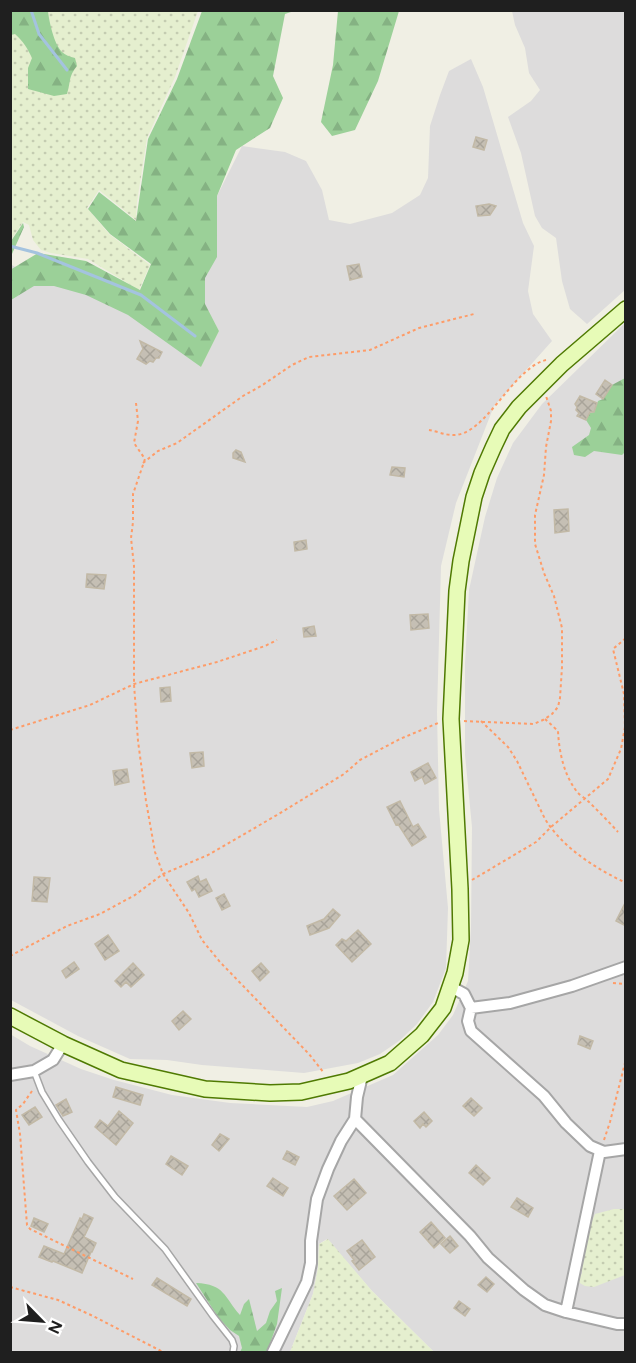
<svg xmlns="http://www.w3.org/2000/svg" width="636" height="1363" font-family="Figtree,sans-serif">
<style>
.residential{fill:#dddcdc}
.farmland{fill:url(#farmland-dots)}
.forest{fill:url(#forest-firs)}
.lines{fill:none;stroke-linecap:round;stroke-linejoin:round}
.stream{stroke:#a4c3df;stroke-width:3}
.building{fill:url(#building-cross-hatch);stroke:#c2b9a6;stroke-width:1.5}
.service-casing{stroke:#a6a6a6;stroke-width:8}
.minor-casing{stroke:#a6a6a6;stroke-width:14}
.secondary-casing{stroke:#4f7a02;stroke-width:18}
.path{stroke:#fe9c68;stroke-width:2;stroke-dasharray:3 3;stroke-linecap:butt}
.service{stroke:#fff;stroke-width:5}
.minor{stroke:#fff;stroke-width:10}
.secondary{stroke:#e7fbb7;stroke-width:15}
</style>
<defs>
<pattern id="farmland-dots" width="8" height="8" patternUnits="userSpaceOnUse" patternTransform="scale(1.5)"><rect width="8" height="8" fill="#e5efcf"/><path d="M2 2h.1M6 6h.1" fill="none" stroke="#c4ccb1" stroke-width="1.8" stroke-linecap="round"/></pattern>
<pattern id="forest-firs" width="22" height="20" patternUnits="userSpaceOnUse" patternTransform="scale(1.5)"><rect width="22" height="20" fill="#9bd098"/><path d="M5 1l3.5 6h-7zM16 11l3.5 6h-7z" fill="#85b283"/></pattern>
<pattern id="building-cross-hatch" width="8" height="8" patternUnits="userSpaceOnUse" patternTransform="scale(1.5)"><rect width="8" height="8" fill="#c5bfb4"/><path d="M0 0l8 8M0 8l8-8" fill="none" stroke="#a9a49a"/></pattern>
</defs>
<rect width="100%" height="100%" fill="#f0efe4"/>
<path class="residential" d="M512 11H625V290L587 324 570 309 562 281 556 238 542 228 535 216 521 153 508 117 531 101 540 90 529 73 525 48 515 25Z
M471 59 483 87 523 223 534 246 528 291 533 314 552 341 494 406 456 503 441 566 437 712 439 809 448 908 446 968 433 1002 417 1024 399 1041 380 1054 358 1063 304 1073 202 1065 167 1060 130 1059 78 1036 11 1000 10 264 23 271 130 308 201 367 219 331 194 285 217 196 242 146 285 152 306 161 322 190 329 220 350 224 392 213 420 195 428 178 430 126 440 95 449 71Z
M625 323V1352H434L372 1291 327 1239 319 1244 318 1268 313 1294 290 1352H11L10 1034 30 1046 81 1069 114 1080 172 1095 230 1103 307 1107 333 1101 393 1075 438 1035 453 1015 468 981 471 927 472 827 465 755V664L469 590 485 517 497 478 513 443 542 404Z"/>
<path class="farmland" d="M11 11H198L175 77 147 138 137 202 136 220 99 190 87 208 109 234 150 265 139 290 88 259 51 253 41 250 33 240 29 225 23 222 11 240Z
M614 1209H625V1275L594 1287 585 1286 578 1282 582 1273 580 1261 581 1248 595 1214Z
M328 1239 372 1291 434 1352H290L313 1294 318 1268 319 1244Z"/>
<path class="forest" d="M11 10 48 11C49 21 54 44 62 52 65 55 70 57 75 58L77 66C68 77 71 82 67 94L54 96 28 89V68L32 58C28 49 23 41 15 34L11 35Z
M202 11H294L285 14 273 76 283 98 270 128 236 150 217 196V257L205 278V304L219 331 201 367 128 315 86 295 54 286H34L11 300 10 270 38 253 86 261 140 290 151 264 110 234 88 209 99 192 136 221 148 139 177 79Z
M338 11H399L378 81 355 130 332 136 321 122 333 65Z
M23 223 24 227 12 254H11V241Z
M625 378V452L622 455 594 451 585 457 574 455 572 447 589 435 591 428 586 420 590 413 594 412 598 401 603 399 612 385Z
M196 1283C225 1284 224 1297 240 1315L244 1304 249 1299 257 1331 266 1323 270 1311 277 1301 275 1291 282 1288 277 1324 267 1352H240L242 1348 239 1336 230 1330 218 1317Z"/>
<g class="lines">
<path class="stream" d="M31 10 39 34 67 70
M10 246 37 253 141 295 195 336"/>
</g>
<path class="building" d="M476 137 487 140 484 150 473 147Z
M489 204 496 206 490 215 478 216 476 206Z
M359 264 362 277 350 280 347 266Z
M140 341 162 352 159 358H156L153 362 150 361 146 364 137 359 143 349Z
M605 380 612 385 603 399 596 394Z
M580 396 597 403 594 412H590L586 420 577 416 579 413 576 410 577 407 575 404Z
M236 450 241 452 245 462 233 458V453Z
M392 467 405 468 404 477 390 475Z
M568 509 569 531 555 533 554 510Z
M306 540 307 549 295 551 294 542Z
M87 574 106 575 104 589 86 587Z
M428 614 429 628 411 630 410 615Z
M314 626 316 636 304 637 303 628Z
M170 687 171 701 161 702 160 688Z
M203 752 204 766 192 768 190 753Z
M428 763 436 778 425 784 422 777 415 781 411 772Z
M127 769 129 782 115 785 113 771Z
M400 801 413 827 418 824 426 837 412 846 398 824 396 825 387 807Z
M198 876 200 882 206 879 212 891 199 897 195 889 192 891 187 882Z
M34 877 50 878 47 902 32 901Z
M224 894 230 906 222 910 216 898Z
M626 901V926L616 921Z
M333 909 340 915 329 928 310 935 307 926 324 919Z
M358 930 371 944 352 962 336 945 342 939 346 941Z
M108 935 119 951 105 960 95 944Z
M74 962 79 969 66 978 62 971Z
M133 963 144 975 131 987 126 982 121 987 115 981Z
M261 963 269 972 260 981 252 971Z
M183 1011 191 1019 179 1030 172 1021Z
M580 1036 593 1041 590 1049 578 1044Z
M116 1087 143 1095 140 1105 113 1097Z
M471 1098 482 1108 474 1116 463 1106Z
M66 1099 72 1112 63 1116 56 1105Z
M35 1107 42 1117 29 1125 22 1115Z
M119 1111 133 1123 116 1145 95 1127 100 1120 108 1126Z
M424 1112 432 1121 426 1127 423 1124 420 1128 414 1121Z
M220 1134 229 1139 219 1151 212 1145Z
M287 1151 299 1157 295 1165 283 1159Z
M171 1156 188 1166 182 1175 166 1164Z
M476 1165 490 1178 483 1185 469 1173Z
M273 1178 288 1188 283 1196 267 1186Z
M354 1179 366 1193 347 1210 334 1196Z
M517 1198 533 1208 528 1217 511 1207Z
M84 1214 93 1218 84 1237 96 1243 92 1252H91L82 1273 53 1261 52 1262 39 1257 44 1246 64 1254 80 1218 82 1219Z
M34 1218 48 1224 44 1232 31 1226Z
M431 1222 445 1238 434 1248 420 1232Z
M450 1236 458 1246 450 1253 441 1244Z
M362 1240 375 1257 359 1270 352 1261 354 1260 347 1251Z
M486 1277 494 1284 487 1292 478 1285Z
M157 1278 191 1299 187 1306 152 1285Z
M459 1301 470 1309 465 1316 454 1308Z"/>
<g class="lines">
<defs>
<path id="service" d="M34 1071 42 1092 59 1120 88 1162 115 1197 165 1249 213 1316 232 1340 234 1346 233 1352"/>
<path id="minor" d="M451 987 464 994 471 1008 510 1003 572 986 626 967
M471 1008 468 1021 471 1031 544 1096 566 1123 590 1146 604 1152 626 1149
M10 1075 34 1071 53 1060 63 1044
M355 1119 470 1236 488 1258 524 1290 545 1305 566 1312 617 1324H626
M566 1312 600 1151
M273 1352 307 1282 311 1263V1241L317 1199 328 1169 341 1141 355 1119 357 1097 362 1076"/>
<path id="secondary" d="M10 1016 63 1044 121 1070 205 1089 270 1093 301 1092 349 1081 390 1063 422 1035 443 1008 455 973 461 940 460 889 451 719 457 591 461 561 474 497 482 473 493 448 502 429 519 407 562 364 626 309"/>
</defs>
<use href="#service" class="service-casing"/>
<use href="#minor" class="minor-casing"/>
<use href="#secondary" class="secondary-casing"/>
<path class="path" d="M136 403 138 421 134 443 145 459 133 494V522L131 538 134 566V684L138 741 146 801 155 852 163 874 189 913 202 940 220 962 309 1054 324 1073
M429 430C436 431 445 435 452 435 486 437 511 369 546 360
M143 463 158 451 177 443 243 396 261 386 292 365 309 357 370 350 419 328 474 314
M545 719 558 731C559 752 564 776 578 793 581 796 586 799 589 802 599 812 609 822 618 832
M464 721 534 724 545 719 552 714 558 707 560 698 562 667V628L554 596 544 573 535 544V515L544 475 546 447 551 421V411L546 396
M481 721 508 747 517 761 545 819C563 848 595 868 626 883
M10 730 90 705 134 684 217 662 265 646 277 640
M472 880 536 842 551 827 608 779 621 749 625 727 624 694 613 649 626 638
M10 956 67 926 100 914 135 895 163 874 208 855 277 815 344 774 360 760 400 739 438 723
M613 983 626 984
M32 1091 23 1104 16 1110 20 1134 27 1225 30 1229 133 1279
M604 1140 610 1122 626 1059
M10 1287 58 1300 93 1316 163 1352"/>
<use href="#service" class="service"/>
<use href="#minor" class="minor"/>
<use href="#secondary" class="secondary"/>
</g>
<rect width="636" height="1363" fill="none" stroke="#1f1f1f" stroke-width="24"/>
<g transform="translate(42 1321) rotate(115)" stroke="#ffffff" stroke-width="4.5" paint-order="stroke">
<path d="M0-4.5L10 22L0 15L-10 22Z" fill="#1f1f1f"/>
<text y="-9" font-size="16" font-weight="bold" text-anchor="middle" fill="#1f1f1f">N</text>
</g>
</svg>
